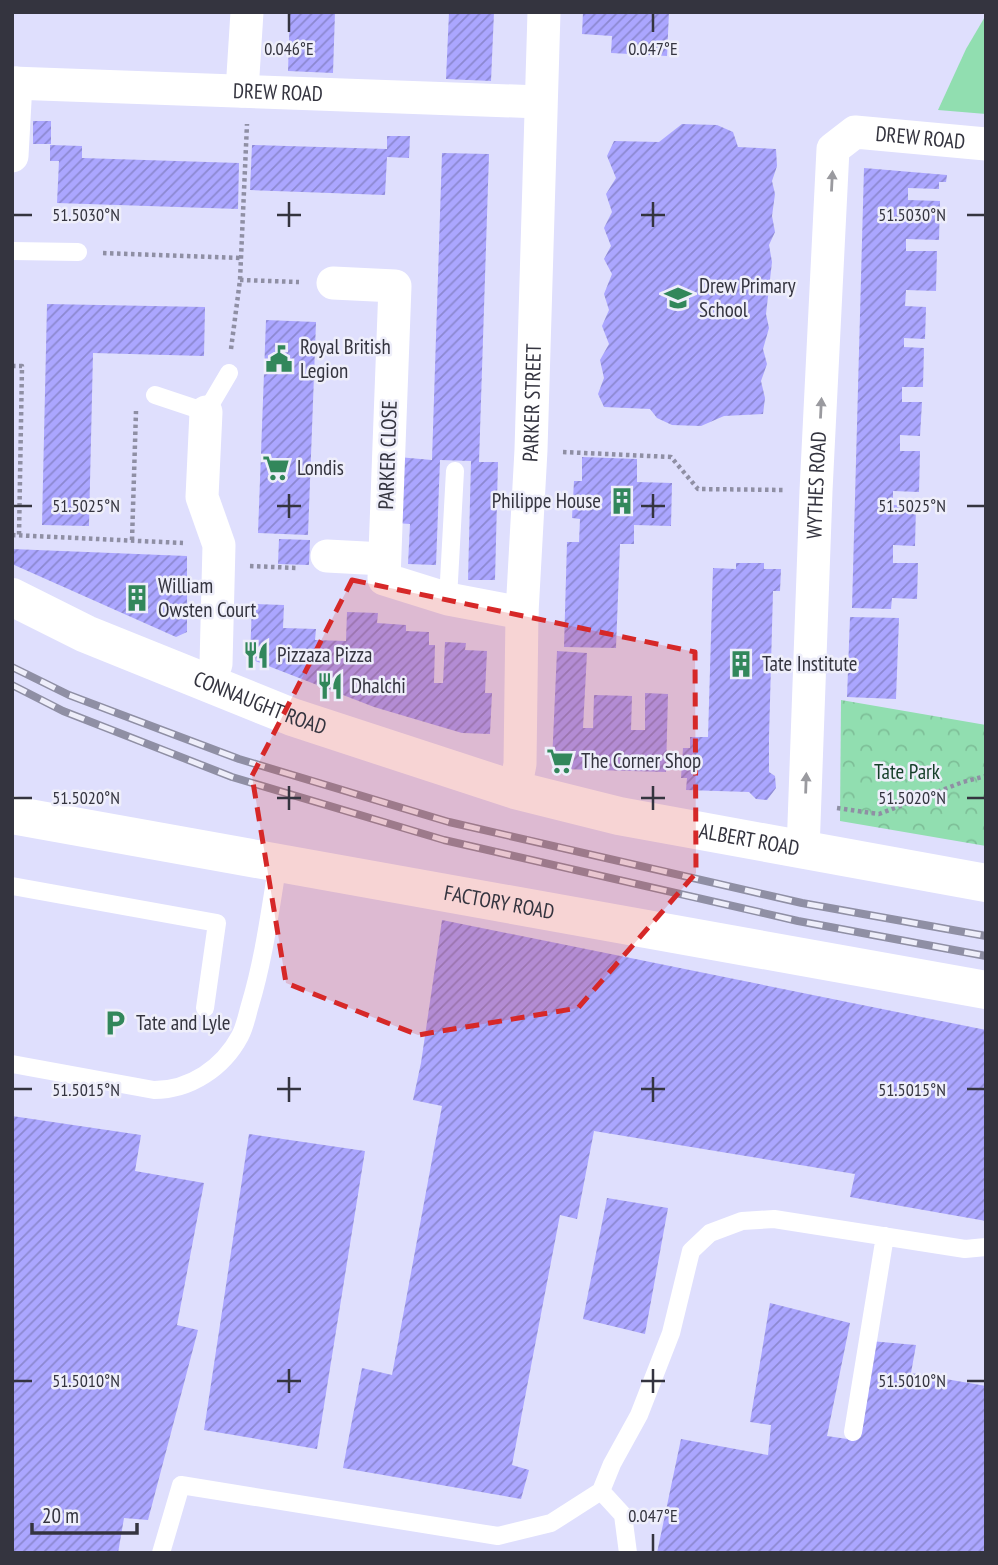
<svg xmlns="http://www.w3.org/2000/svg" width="998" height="1565" font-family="'PT Sans Narrow',sans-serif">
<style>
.forest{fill:url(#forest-crowns)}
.pitch{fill:#91deb0}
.building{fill:url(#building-hatch)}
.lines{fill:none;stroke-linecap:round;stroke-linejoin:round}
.path{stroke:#8f8fa4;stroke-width:4.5;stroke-dasharray:3.5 3.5;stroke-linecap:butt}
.service{stroke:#fff;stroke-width:18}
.minor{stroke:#fff;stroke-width:33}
.tertiary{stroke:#fff;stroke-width:38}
.primary{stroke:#fff;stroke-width:38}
.rail-casing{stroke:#8f8fa4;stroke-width:8}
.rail{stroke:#eeeefa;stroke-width:5;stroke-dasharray:16;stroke-linecap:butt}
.oneway{fill:#9a9a9f}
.marked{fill:#d62828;fill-opacity:0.2;stroke:#d62828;stroke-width:5;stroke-dasharray:14 9;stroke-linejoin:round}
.ticks{fill:none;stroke:#34343f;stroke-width:2.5}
.labels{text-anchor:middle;stroke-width:5;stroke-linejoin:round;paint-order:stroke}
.street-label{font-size:21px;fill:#34343f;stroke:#eeeefa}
.poi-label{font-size:21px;fill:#34343f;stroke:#eeeefa;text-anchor:start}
.park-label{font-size:21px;fill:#153f29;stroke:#eeeefa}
.ticks-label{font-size:18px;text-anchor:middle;fill:#34343f;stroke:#eeeefa;stroke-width:5;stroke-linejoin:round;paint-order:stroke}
</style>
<defs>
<pattern id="forest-crowns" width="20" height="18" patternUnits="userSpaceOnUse" patternTransform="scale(1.75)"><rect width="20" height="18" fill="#91deb0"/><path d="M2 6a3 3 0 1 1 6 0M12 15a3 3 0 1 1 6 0" fill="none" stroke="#7ebf98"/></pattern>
<pattern id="building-hatch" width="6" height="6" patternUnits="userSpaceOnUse" patternTransform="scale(1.75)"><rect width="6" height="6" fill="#aba6ff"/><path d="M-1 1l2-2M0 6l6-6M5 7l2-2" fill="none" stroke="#8c88d0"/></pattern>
</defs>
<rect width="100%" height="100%" fill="#dfdffd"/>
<path class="forest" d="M841 700 986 725V846L840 821Z"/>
<path class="pitch" d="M986 15V114L938 110 966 49Z"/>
<path class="building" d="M290 12H335L333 73 288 71Z
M449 12H494L491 81 446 79Z
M583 12H669L667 56 611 53 612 36 582 34Z
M33 121H51V144H33Z
M682 124 717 125 733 132 738 147 776 149 777 166 772 181 775 194 772 216 775 232 769 245 772 262 766 314 769 328 763 349 767 364 761 381 765 398 763 414 724 416 701 426 672 425 657 418 650 409 604 407 598 394 604 378 600 360 609 344 602 326 609 310 604 294 612 274 604 259 611 246 604 228 612 212 606 194 616 178 607 156 614 141 659 142Z
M387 136H410L409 158 387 157 385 195 250 190 252 145 387 149Z
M50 145 82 146V158L239 163 238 209 57 203 59 161H50Z
M442 153 489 154 479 462H498L495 580H468L471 461 440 460 436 565 408 564 410 524 396 523 398 457 432 460Z
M864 168 947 175 946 182H939V189L908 188V200L940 201 939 240 906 239V251H937L936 291 906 290 905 306 926 307 925 339 904 338V347L924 348 923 387H902V402H922L920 436 900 435V451H920L919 492 893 491V505L916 506 915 546 893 545V563H918L917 599 892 598 891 609 852 608Z
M47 304 205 307 204 356 93 353 89 526 42 525Z
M266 320 316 322 308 535 258 533Z
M582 457 637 459V482L672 483 671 526 634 525V544H620L616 648 564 647 567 542H579L580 519 572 518 574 481H582Z
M279 539 310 540 309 565 278 564Z
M12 549 187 556V632L176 637 12 564Z
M736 563H764V569H781L780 591H773L769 738V772L775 776 776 788 767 800 756 799 749 792 686 790 687 778H681L683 748H690V737H708L713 568 736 569Z
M252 604 284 605 283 628 316 629 315 640 346 641 347 612 378 613 377 623 406 625V631L429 632V645H435L434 683H443L445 642 466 643 465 650 487 651 485 693H492L490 734 462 733 374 707 250 659Z
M850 617 899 618 896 699 847 697Z
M557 651 587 653 583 728H593L594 695 632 696 631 730H645V693L668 694 666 772 561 769 555 767 552 762Z
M442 920 986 1030V1221L850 1197 855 1174 594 1131 577 1219 560 1215 512 1465 529 1470 521 1499 343 1468 362 1368 392 1375 442 1106 413 1100 421 1063Z
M12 1116 141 1135 135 1171 204 1183 177 1325 198 1330 148 1520 124 1518 118 1553H12Z
M249 1134 365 1151 317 1449 204 1430Z
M607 1198 668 1208 645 1334 583 1319Z
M770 1303 850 1323 827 1436 854 1440 870 1341 916 1345 911 1373 986 1386V1553H657L681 1439 768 1455 771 1425 750 1422Z"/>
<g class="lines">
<path class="path" d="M103 253 241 258
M240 280 299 282
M231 349 240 280 247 124
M12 366H22L19 535
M563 452 671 457 698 489 784 490
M12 535 183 543
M132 540 136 411
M250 566 297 568
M837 808 879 814 963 782 986 776"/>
<path class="service" d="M12 251 78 252
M155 395 206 412 229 373
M448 599 455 471
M12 886 217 923 205 1008
M12 1064 154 1090C190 1090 223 1068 240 1036 245 1027 247 1015 250 1005 264 959 270 910 278 863
M853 1432 885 1236
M601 1491 623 1515 628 1553
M161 1553 181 1485 498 1536 551 1523 601 1491 612 1464 639 1415 671 1333 691 1251 710 1233 742 1221 774 1219 965 1249 986 1247"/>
<g class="minor">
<path id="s1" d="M12 83 540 102"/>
<path d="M242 91 247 12"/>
<path d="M12 156 16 83"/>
<path d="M333 283 395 286 384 579 448 599 522 613"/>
<path d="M206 412 202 497 219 545 216 664 208 684"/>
<path d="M327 556 384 559"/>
<path id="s2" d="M515 790 520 764 522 613 531 450 544 12"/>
<path id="s3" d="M803 851 816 491 833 149 855 132 986 144"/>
</g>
<path class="tertiary" id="s4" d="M12 815 986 990"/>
<path class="primary" id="s5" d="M12 597 86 634 292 717 515 790 619 816 986 883"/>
<defs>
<path id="rail" d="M12 667 69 695 239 759 449 822 802 903 986 936
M12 685 63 711 232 777 444 840 798 921 986 956"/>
</defs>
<use href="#rail" class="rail-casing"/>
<use href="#rail" class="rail"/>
</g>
<defs><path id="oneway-solid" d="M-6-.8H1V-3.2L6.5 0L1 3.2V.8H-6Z" transform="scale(1.75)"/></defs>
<g class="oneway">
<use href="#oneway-solid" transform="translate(832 181) rotate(-87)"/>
<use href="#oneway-solid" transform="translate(821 408) rotate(-87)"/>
<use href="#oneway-solid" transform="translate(806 783) rotate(-88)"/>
</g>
<path class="marked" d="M352 580 695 652 696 873 578 1008 418 1035 286 983 252 776Z"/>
<path class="ticks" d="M289 14V32M653 14V32M289 202V227M653 202V227M14 215H32M277 215H301M641 215H665M967 215H984M289 494V518M653 494V518M14 506H32M277 506H301M641 506H665M967 506H984M289 786V810M653 786V810M14 798H32M277 798H301M641 798H665M967 798H984M289 1077V1102M653 1077V1102M14 1089H32M277 1089H301M641 1089H665M967 1089H984M289 1369V1393M653 1369V1393M14 1381H32M277 1381H301M641 1381H665M967 1381H984M653 1534V1551"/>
<defs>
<symbol id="school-bare" viewBox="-9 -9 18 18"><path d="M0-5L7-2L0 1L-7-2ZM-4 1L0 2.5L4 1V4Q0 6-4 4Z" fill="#32875b" stroke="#eeeefa" stroke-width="2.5" paint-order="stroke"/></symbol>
<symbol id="civic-bare" viewBox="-9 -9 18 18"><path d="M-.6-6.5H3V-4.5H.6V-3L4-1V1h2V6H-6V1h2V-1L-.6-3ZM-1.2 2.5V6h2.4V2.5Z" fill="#32875b" stroke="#eeeefa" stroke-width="2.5" paint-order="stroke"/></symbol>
<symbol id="supermarket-bare" viewBox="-9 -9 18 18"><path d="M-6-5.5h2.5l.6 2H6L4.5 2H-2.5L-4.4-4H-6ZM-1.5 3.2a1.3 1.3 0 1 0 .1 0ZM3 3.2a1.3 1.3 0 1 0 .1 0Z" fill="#32875b" stroke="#eeeefa" stroke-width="2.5" paint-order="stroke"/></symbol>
<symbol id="building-bare" viewBox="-9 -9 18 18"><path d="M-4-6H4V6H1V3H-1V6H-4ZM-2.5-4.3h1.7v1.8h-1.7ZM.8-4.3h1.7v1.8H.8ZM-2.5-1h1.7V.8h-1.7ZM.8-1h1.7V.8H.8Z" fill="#32875b" stroke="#eeeefa" stroke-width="2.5" paint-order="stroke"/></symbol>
<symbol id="restaurant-bare" viewBox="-9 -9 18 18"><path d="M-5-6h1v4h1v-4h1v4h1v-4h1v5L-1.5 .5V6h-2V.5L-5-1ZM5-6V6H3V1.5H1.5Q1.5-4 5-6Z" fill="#32875b" stroke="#eeeefa" stroke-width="2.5" paint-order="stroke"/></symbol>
<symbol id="parking-bare" viewBox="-9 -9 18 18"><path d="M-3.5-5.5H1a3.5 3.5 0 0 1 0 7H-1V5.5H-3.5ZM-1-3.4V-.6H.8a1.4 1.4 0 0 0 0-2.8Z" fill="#32875b" stroke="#eeeefa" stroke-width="2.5" paint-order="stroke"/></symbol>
</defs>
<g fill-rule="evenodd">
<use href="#school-bare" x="659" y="279" width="38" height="38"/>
<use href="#civic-bare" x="260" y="340" width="38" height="38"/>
<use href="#supermarket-bare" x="257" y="449" width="38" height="38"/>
<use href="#building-bare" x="603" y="482" width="38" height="38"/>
<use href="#building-bare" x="118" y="579" width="38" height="38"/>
<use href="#restaurant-bare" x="237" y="636" width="38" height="38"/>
<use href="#building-bare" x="722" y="645" width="38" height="38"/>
<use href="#restaurant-bare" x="311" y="667" width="38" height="38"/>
<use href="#supermarket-bare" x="541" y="742" width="38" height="38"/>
<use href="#parking-bare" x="96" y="1004" width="38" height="38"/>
</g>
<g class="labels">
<g class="street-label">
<text dy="7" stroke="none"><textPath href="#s1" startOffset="266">DREW ROAD</textPath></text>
<text dy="7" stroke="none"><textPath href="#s3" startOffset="796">DREW ROAD</textPath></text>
<text dy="7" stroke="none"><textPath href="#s2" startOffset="388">PARKER STREET</textPath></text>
<text transform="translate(388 455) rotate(-88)" y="7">PARKER CLOSE</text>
<text dy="7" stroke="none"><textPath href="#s3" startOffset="366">WYTHES ROAD</textPath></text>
<text dy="7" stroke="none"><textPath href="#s5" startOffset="270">CONNAUGHT ROAD</textPath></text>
<text dy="7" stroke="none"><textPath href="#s5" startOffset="779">ALBERT ROAD</textPath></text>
<text dy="7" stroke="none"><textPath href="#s4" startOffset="495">FACTORY ROAD</textPath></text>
</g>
<g class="poi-label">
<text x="699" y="293">Drew Primary<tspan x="699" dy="24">School</tspan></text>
<text x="300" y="354">Royal British<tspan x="300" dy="24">Legion</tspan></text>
<text x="297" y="475">Londis</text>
<text x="601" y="508" text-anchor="end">Philippe House</text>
<text x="158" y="593">William<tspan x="158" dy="24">Owsten Court</tspan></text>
<text x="277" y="662">Pizzaza Pizza</text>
<text x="762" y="671">Tate Institute</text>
<text x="351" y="693">Dhalchi</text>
<text x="581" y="768">The Corner Shop</text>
<text x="136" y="1030">Tate and Lyle</text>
</g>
<g class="park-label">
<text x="907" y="779">Tate Park</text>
</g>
</g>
<g class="ticks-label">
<text x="289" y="55">0.046°E</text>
<text x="653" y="55">0.047°E</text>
<text x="86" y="221">51.5030°N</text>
<text x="912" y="221">51.5030°N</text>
<text x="86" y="512">51.5025°N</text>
<text x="912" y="512">51.5025°N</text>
<text x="86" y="804">51.5020°N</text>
<text x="912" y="804">51.5020°N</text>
<text x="86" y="1096">51.5015°N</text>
<text x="912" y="1096">51.5015°N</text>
<text x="86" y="1387">51.5010°N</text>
<text x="912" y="1387">51.5010°N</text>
<text x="653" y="1522">0.047°E</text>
</g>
<rect width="998" height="1565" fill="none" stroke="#34343f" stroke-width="28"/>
<path d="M32 1523v10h105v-10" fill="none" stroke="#34343f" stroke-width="3.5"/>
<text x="42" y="1523" font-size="21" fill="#34343f" stroke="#eeeefa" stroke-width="5" paint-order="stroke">20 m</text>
</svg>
